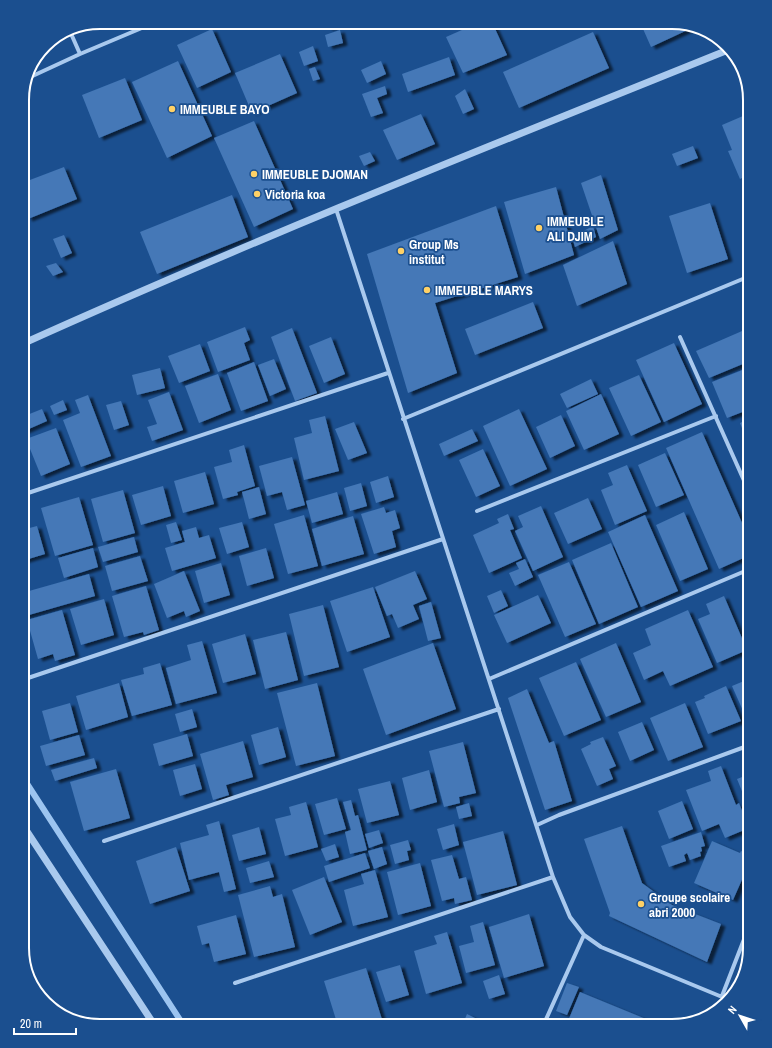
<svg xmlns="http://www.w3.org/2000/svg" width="772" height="1048" font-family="'Archivo Narrow',sans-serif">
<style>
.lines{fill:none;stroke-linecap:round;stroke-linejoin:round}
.stream{stroke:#9cc4f0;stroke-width:6}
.building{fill:#4478b7;filter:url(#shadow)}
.minor{stroke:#a9c9ee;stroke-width:4}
.tertiary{stroke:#a9c9ee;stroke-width:7}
.poi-dot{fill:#ffd166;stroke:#1b4f8f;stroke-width:1.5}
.labels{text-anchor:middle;stroke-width:3.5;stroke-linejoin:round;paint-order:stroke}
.poi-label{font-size:13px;font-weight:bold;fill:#fff;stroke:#1b4f8f;text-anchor:start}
.rim{fill:none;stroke:#fff;stroke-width:2}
</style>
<defs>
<filter id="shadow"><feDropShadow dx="4.5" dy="2.5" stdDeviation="1" flood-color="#0009"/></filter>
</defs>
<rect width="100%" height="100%" fill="#1b4f8f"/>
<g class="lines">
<path class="stream" d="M22 776 184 1026"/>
</g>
<path class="building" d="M327 22H339L340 25 328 28Z
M480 22H492L507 55 463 73 446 37Z
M640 22H676L694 27 651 47Z
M212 29 231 72 197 88 177 45Z
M340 30 343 43 328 47 325 35Z
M703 30 711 33H712L705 36Z
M593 32 609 68 519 108 503 72Z
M313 46 318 61 304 66 299 52Z
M280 54 297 93 252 113 235 73Z
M449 57 455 75 408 92 402 74Z
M178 61 212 136 167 158 132 82Z
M381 61 386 74 367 83 361 70Z
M315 67 320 79 313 81 309 69Z
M125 78 142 120 99 138 82 95Z
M385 86 387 94 377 98 383 113 371 117 362 94Z
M465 89 474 109 463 114 455 96Z
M750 113V174L740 179 728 151 732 150 722 125Z
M421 114 435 144 397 160 383 130Z
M254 121 293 209 254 227 214 138Z
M693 146 698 158 677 166 672 154Z
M370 152 375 161 364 166 359 156Z
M64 167 77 199 28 219 22 205V183Z
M601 175 618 230 600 239 581 183Z
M556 187 574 255 525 274 504 202Z
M232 195 248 237 157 274 140 232Z
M710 203 728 259 687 273 669 216Z
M496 206 518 277 435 303 457 373 408 393 367 254Z
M593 226 596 237 575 247 572 237Z
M64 235 72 253 61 258 53 239Z
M613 241 627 284 577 306 563 265Z
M56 263 63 272 53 276 46 266Z
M533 302 543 328 475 355 465 329Z
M245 327 250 340 244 343 250 360 218 372 207 342Z
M292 328 317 393 295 401 271 337Z
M749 328 750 361 709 378 696 351Z
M331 337 345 374 324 383 309 346Z
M674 343 702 404 664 422 636 360Z
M200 344 210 371 179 383 168 356Z
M274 359 286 389 270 396 258 365Z
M254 362 268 401 241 411 227 373Z
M750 367V409L727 418 712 382Z
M160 368 165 388 137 395 132 375Z
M218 374 231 410 199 423 185 386Z
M639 375 661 422 631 436 609 388Z
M591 379 598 394 567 408 560 394Z
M169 392 183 430 152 441 147 427 157 424 148 400Z
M601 394 619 434 584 450 566 411Z
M88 395 111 456 81 467 63 420 80 413 75 400Z
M63 400 67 410 54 415 50 406Z
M121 401 129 425 114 430 106 405Z
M42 409 47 421 22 432V417Z
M519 409 547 469 510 486 483 426Z
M561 415 575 446 550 458 536 427Z
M325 416 339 471 304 480 294 438 312 433 309 420Z
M750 418V449L740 423Z
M354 422 367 453 348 460 335 429Z
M56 428 70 464 41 476 26 439Z
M472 429 478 441 444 456 439 444Z
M702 432 750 541V555L719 569 666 448Z
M244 445 255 486 237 492 238 495 223 499 214 467 232 462 229 450Z
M483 449 500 486 476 497 459 460Z
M665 453 684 495 656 507 638 465Z
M292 457 305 505 287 510 282 492 267 496 259 466Z
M627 465 647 511 615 525 601 490 613 485 608 473Z
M205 472 214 504 183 513 174 481Z
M388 476 394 497 376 503 370 482Z
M361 483 367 506 350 511 344 488Z
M163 486 171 516 141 525 132 495Z
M259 487 266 514 249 519 242 492Z
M123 490 135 533 103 542 91 499Z
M337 492 343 514 312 523 306 501Z
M79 497 93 545 55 556 41 508Z
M588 498 602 529 568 544 554 513Z
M541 506 563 557 533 571 515 531 523 527 518 516Z
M384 507 386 513 395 510 400 528 392 531 396 547 374 554 361 514Z
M684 512 708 569 680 581 656 525Z
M508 514 514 529 510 530 522 558 489 573 473 535 499 523 497 519Z
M304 515 318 566 288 574 274 524Z
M645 515 678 591 641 607 608 532Z
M353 516 364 554 322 566 312 529Z
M176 522 182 540 171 543 166 525Z
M242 522 249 547 227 554 219 528Z
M37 526 45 554 22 561V530Z
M196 527 199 538 209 535 216 558 172 571 165 548 185 542 182 531Z
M134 537 138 552 103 562 98 547Z
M611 543 638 607 599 624 572 560Z
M93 548 98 567 64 578 58 558Z
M266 548 274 578 247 586 239 556Z
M140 556 148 581 112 591 105 566Z
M525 559 533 577 515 586 509 573 519 569 516 563Z
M569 562 596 624 565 637 538 575Z
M221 563 230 595 204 603 195 571Z
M184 571 200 611 186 617 184 611 167 618 154 584Z
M415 571 427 599 413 605 419 619 398 628 392 614 387 616 375 587Z
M89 574 95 596 22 617V593Z
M146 586 159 630 144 635 143 632 124 637 112 596Z
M373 587 390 637 347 652 330 601Z
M501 590 508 606 494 613 487 596Z
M538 595 551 623 507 643 494 615Z
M724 596 747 650 717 663 698 619 710 614 706 604Z
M750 598V613L745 600Z
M104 599 114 635 81 645 70 609Z
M431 602 441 638 428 641 419 606Z
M323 605 339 667 304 676 289 614Z
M62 610 75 655 55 661 53 654 38 659 27 620Z
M688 610 713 667 670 686 663 671 644 680 633 653 651 645 645 629Z
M286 632 298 680 265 689 253 640Z
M245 634 256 674 223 683 212 644Z
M202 641 217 693 176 704 166 668 191 660 187 645Z
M433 643 456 709 386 735 363 669Z
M616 643 641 702 606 717 580 659Z
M576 662 601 720 564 736 539 678Z
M160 663 172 705 132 716 121 680 144 674 143 668Z
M750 676V711L744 713 732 686 744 681 743 679Z
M119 683 128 717 86 730 76 696Z
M317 683 335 756 296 766 277 693Z
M726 686 741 721 708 734 695 702 705 698 704 696Z
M527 689 549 743 554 741 572 801 545 810 508 698Z
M70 703 78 732 50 740 42 711Z
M685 703 703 747 668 761 650 718Z
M192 709 197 727 180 732 175 714Z
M642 722 654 750 630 761 618 732Z
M278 727 286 757 259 765 251 735Z
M187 734 193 756 159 766 153 744Z
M79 735 85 755 46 766 40 746Z
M603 737 616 766 609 769 613 779 597 786 581 749 591 744 590 742Z
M243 741 253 777 226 785 229 795 213 800 200 754Z
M463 742 476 793 459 797 460 803 444 807 429 751Z
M94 758 97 768 55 781 51 770Z
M195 764 202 789 180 796 173 770Z
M721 766 736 805 739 803 749 828 725 838 719 824 702 831 686 790 711 781 708 771Z
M116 769 130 818 84 831 70 782Z
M429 770 437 802 410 810 402 778Z
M750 774V806H748L737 779Z
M390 781 399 815 367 823 358 789Z
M337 798 346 829 324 835 315 804Z
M351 800 355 816 358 815 367 850 350 854 345 832 351 830 343 802Z
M682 801 693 829 669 839 658 811Z
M306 802 318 847 285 856 275 819 291 815 289 807Z
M469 803 472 816 459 819 456 807Z
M219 821 236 889 224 892 219 872 189 880 180 843 209 835 206 825Z
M454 824 459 845 443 850 437 829Z
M622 826 642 883 672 905 721 924 707 962 609 916 610 913 584 839Z
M259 827 266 854 239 861 232 835Z
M379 830 383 843 369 848 365 834Z
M503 831 517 885 477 895 463 842Z
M701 832 705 846 701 847 702 851 700 852 701 856 690 860 687 853 684 855 686 861 669 867 661 846Z
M408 840 411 850 407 851 409 860 395 864 390 845Z
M712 841 740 853 741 851 750 855V878L744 875 733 900 694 883Z
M335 844 339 857 326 861 321 849Z
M176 847 190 891 150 904 136 861Z
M382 847 387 864 374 869 368 851Z
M365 853 370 868 329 882 324 866Z
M452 855 459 879 466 877 472 900 455 904 454 898 442 901 431 860Z
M269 861 274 877 250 883 246 868Z
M420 863 431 906 398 915 387 872Z
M375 870 388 917 353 926 344 890 364 884 361 874Z
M324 877 342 922 310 935 292 890Z
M270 886 273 897 282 894 295 947 254 957 238 895Z
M529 914 544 966 504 978 489 927Z
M236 915 246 954 214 962 209 943 202 945 197 926Z
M483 922 495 965 466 973 459 946 474 942 470 926Z
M447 932 462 983 426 994 414 951 437 944 434 936Z
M400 965 409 995 386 1002 376 972Z
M366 968 384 1026H360L359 1021 345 1026H338L324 981Z
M499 975 505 994 489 999 483 981Z
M567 983 579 987 567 1015 556 1011Z
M580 992 663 1026H566Z
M467 1014 491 1026H462Z"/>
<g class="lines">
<path class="minor" d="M69 29 80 54
M26 79 80 54 156 22
M336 209 553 877 570 917 584 935 601 947 727 999
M680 337 750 494
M403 419 750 276
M22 495 388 373
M477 511 716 416
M489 679 750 569
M22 680 443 539
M537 825 559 815 750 745
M104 841 499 709
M235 983 553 877
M722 996 750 924
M543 1026 584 935"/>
<path class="tertiary" d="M22 344C255 239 492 145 728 50
M22 824 155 1026"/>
</g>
<g class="poi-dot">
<circle cx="172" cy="109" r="4"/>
<circle cx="254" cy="174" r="4"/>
<circle cx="257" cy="194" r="4"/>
<circle cx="539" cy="228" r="4"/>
<circle cx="401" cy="251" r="4"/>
<circle cx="427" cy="290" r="4"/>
<circle cx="641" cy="904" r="4"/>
</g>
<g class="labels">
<g class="poi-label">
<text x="180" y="114">IMMEUBLE BAYO</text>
<text x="262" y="179">IMMEUBLE DJOMAN</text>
<text x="265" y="199">Victoria koa</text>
<text x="547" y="226">IMMEUBLE<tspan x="547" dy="15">ALI DJIM</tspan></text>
<text x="409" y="249">Group Ms<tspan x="409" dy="15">institut</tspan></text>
<text x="435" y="295">IMMEUBLE MARYS</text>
<text x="649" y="902">Groupe scolaire<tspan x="649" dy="15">abri 2000</tspan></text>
</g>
</g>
<path d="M0 0H772V1048H0ZM100 29H672A71 71 0 0 1 743 100V948A71 71 0 0 1 672 1019H100A71 71 0 0 1 29 948V100A71 71 0 0 1 100 29Z" fill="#1b4f8f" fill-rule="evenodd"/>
<path class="rim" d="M100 29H672A71 71 0 0 1 743 100V948A71 71 0 0 1 672 1019H100A71 71 0 0 1 29 948V100A71 71 0 0 1 100 29Z"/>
<g transform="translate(740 1016) rotate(309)" stroke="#1b4f8f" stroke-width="3" paint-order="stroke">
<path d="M0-3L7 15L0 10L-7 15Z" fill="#ffffff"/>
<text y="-6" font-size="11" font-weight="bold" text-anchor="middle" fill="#ffffff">N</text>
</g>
<path d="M14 1028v6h62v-6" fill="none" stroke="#ffffff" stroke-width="2"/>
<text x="20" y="1028" font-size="12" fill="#ffffff" stroke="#1b4f8f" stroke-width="3" paint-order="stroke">20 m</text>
</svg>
